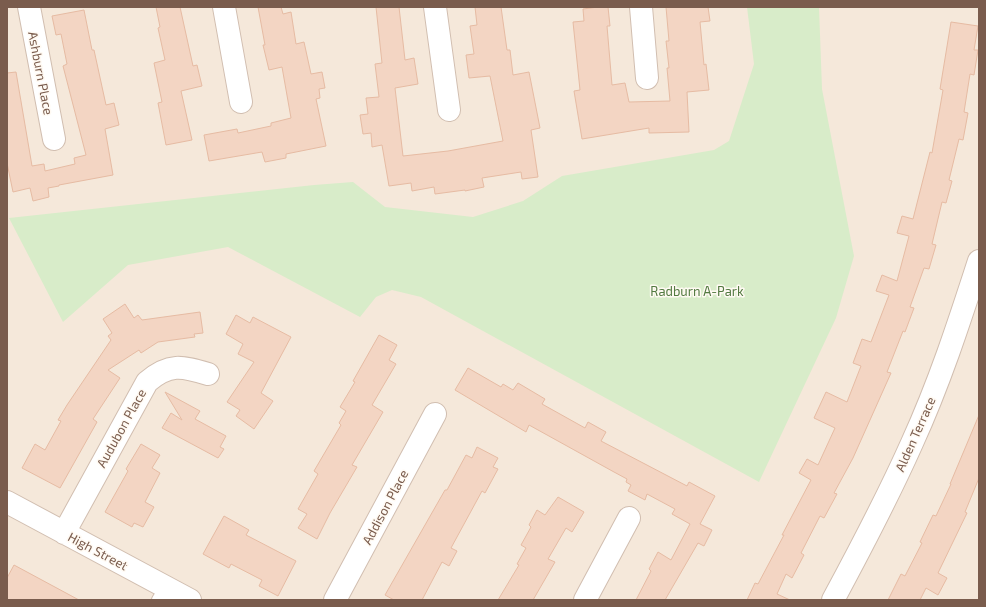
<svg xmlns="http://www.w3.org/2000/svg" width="986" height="607" font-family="'Exo 2',sans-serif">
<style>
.residential{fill:#f5e8da}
.green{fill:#d8ecc9}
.building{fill:#f3d5c3;stroke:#e6bba3}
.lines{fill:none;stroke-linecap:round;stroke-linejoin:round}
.lane-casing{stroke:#d1beb0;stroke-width:14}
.street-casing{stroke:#d1beb0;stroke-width:24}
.lane{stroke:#fff;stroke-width:12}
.street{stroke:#fff;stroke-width:22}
.labels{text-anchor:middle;stroke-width:3;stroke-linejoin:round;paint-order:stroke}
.street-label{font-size:13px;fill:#7a5c4d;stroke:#fffaf3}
.park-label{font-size:13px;fill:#537a41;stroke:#fffaf3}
</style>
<rect width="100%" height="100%" fill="#fdf6ec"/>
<path class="residential" d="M7 7H979V600H7Z"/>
<path class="green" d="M747 7H819L822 89 854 256 836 318 759 482 421 297 392 290 376 297 360 317 228 247 128 265 63 322 9 218 314 185 353 182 385 207 473 217 523 201 562 176 714 150 729 141 754 64Z"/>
<path class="building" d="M156 7H180L193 66 197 65 202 86 181 91 192 140 166 145 158 103 162 102 154 63 165 60 158 28 160 27Z
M258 7H281L283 14 291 12 296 44 304 42 311 74 322 72 325 88 319 89 320 98 316 99 326 146 286 154V158L265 162 262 152 209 161 204 135 237 129 238 133 271 126V123L291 118 282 67 269 70 263 45H265Z
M376 7H399L405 60 414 58 418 84 395 88 403 156 448 151 503 141 490 76 469 78 466 55 474 54 470 26 477 25 475 7H501L507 50H510L513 75 529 72 540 128 531 130 538 177 522 179 521 172 482 178 484 187 465 191V190L435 194 434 187 412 191 411 183 389 186 382 145 372 147 371 133 363 134 360 115 368 114 366 98 379 97 375 64 382 63Z
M598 7H608L610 26H607L612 85 625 83 629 102 670 101 667 68H669L666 41H669L666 7H708L710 21 700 22 704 65 706 64 709 90 687 92 689 132 649 133V128L582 139 574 91 580 90 573 22 584 21 583 9Z
M84 10 92 50H94L106 105 114 103 119 125 105 129 113 175 59 185V186L48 188 49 197 33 201 30 188 13 192 7 163V73L16 72 32 166 44 164 45 171 75 164 74 158 86 155 63 66 67 64 61 34 56 35 52 16Z
M951 22 978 26 974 50H978L974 75 970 74 964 112 968 113 963 140 959 139 949 180 952 181 946 203 942 202 932 244 936 245 929 269 924 268 910 307 914 308 905 332 903 331 887 372 891 373 853 458 834 493 837 494 824 518 820 516 801 553 804 555 792 578 786 574 777 594 790 600H747L755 583 758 584 784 535H782L811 480 799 473 807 459 818 465 835 428 814 418 826 392 847 402 861 366 853 363 862 339 871 342 889 295 876 291 882 275 897 281 909 236 897 233 902 216 913 219 930 152 932 153 943 90 940 89Z
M125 304 134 318 138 315 142 320 200 312 203 333 194 334 195 337 158 342 141 353 139 350 108 370 120 378 93 419 97 422 60 488 22 468 35 444 45 450 61 421 58 420 67 405 111 340 108 336 112 333 103 319Z
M236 315 250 323 253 317 291 337 261 393 273 401 254 429 236 416 240 410 227 402 254 362 238 354 243 344 226 334Z
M379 335 397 345 389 360 396 364 372 405 383 412 352 465 357 467 330 513 317 539 298 528 307 514 298 509 318 474 314 471 341 425 339 423 346 411 340 407 355 382 353 381Z
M468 368 501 387 503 384 513 390 518 383 545 399 542 404 585 428 588 422 606 432 601 441 687 486 689 482 715 496 700 524 712 530 704 546 698 543 665 600H636L651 571 649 569 658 552 671 560 690 524 672 514 675 509 647 494 645 500 628 491 631 485 626 482 627 479 614 472 529 425 526 432 455 390Z
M165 392 200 411 195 419 226 436 220 447 224 449 218 458 162 428 171 413 182 420Z
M979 415V478L965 512 967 513 938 573 947 578 938 595 926 588 920 600H888L901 574 905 576 922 543 920 542 933 515 936 516 951 484H950Z
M141 444 160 455 152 468 160 473 145 502 154 507 143 527 134 523 132 527 105 512 128 471 126 469Z
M477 447 498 458 493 467 498 469 485 493 482 491 451 548 457 551 449 566 442 562 422 600H394L385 595 445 490H447L466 455 472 458Z
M558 497 584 512 572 532 566 528 548 559 555 562 533 600H498L519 565 517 564 526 548 521 545 531 527 529 525 537 510 545 515Z
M224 516 249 530 246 535 296 561 278 596 259 586 262 580 231 564 229 568 203 554Z
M14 565 79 600H7V578Z"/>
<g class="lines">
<defs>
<path id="lane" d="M158 600 166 587"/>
<path id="street" d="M29 7 54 139
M224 7 241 102
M435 7 449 110
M641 7 647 78
M7 502 190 600
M64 533 147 382C169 363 182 366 208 374
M335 600 435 414
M585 600 629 518
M833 600C861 548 888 497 912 443 939 384 959 323 979 261"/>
</defs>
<use href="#lane" class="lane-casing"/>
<use href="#street" class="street-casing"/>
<use href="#lane" class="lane"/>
<use href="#street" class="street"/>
</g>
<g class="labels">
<g class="street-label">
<text transform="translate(41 73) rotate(79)" y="5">Ashburn Place</text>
<text transform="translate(121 428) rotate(-61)" y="5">Audubon Place</text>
<text transform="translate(915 434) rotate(-66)" y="5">Alden Terrace</text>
<text transform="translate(385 507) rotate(-62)" y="5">Addison Place</text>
<text transform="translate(98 551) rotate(28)" y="5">High Street</text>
</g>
<g class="park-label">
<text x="697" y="296">Radburn A-Park</text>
</g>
</g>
<rect width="986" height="607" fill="none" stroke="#7a5c4d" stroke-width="16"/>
</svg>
